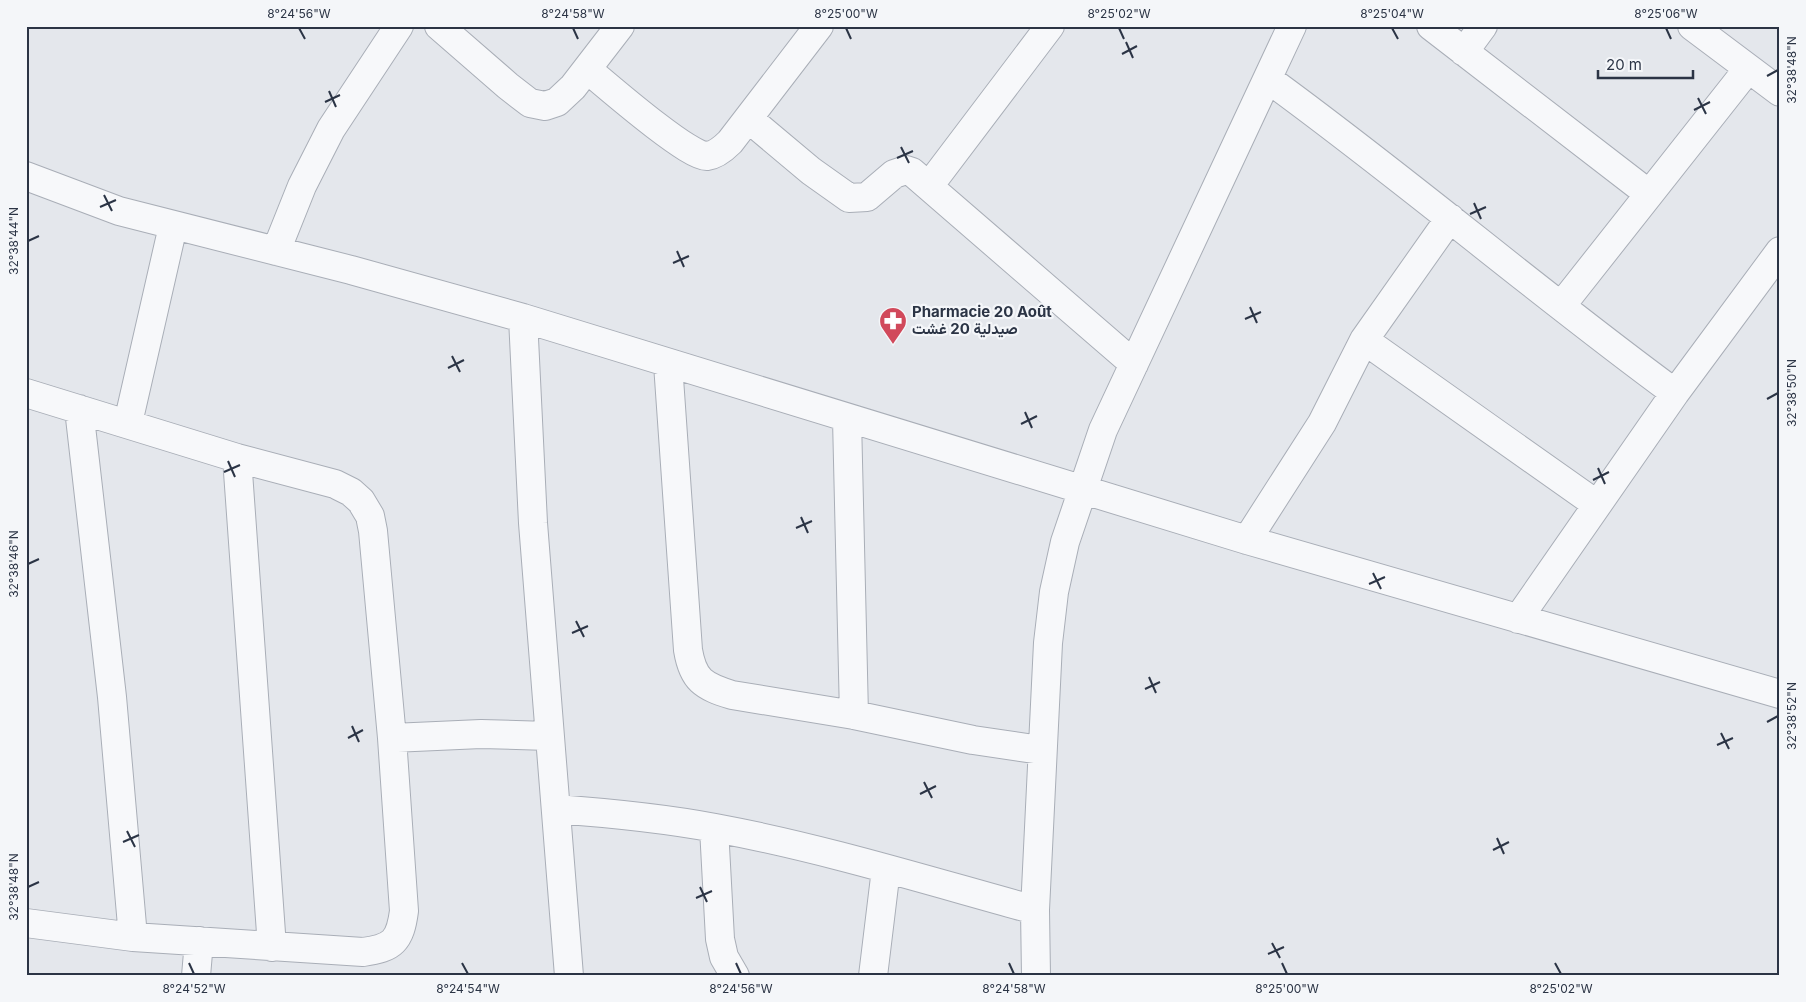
<svg xmlns="http://www.w3.org/2000/svg" width="1806" height="1002" font-family="Inter,Vazirmatn,sans-serif">
<style>
.lines{fill:none;stroke-linecap:round;stroke-linejoin:round}
.minor-casing{stroke:#a9aeb7;stroke-width:30}
.minor{stroke:#f7f8fa;stroke-width:28}
.ticks{fill:none;stroke:#2b3445;stroke-width:2}
.labels{text-anchor:middle;stroke-width:4.5;stroke-linejoin:round;paint-order:stroke}
.poi-label{font-size:15px;font-weight:bold;fill:#2b3445;stroke:#f4f6f9;text-anchor:start}
.neatline{fill:none;stroke:#2b3445;stroke-width:2}
.ticks-label{font-size:12px;text-anchor:middle;fill:#2b3445}
</style>
<rect width="100%" height="100%" fill="#e4e7ec"/>
<g class="lines">
<defs>
<path id="minor" d="M439 26 508 86 530 103 545 106 557 102 573 87 620 26
M1431 26 1649 194
M1692 26 1780 92
M1464 52 1483 26
M587 69C605 84 690 158 707 156 716 155 724 148 730 142L819 26
M1268 79C1407 180 1537 292 1675 393
M749 119 811 171 849 198 867 197 894 174 906 170 912 172 1134 364
M26 176 119 211 351 270 523 318 1247 540 1780 694
M929 186 1050 26
M276 251 302 186 331 129 399 26
M1561 306 1748 69
M523 318 533 523 569 976
M1364 340 1596 504
M668 364 688 650C693 680 703 686 732 695L854 715 973 740 1041 750
M26 393 237 458 335 484 351 492 361 501 370 516 373 531 392 738 404 911C400 941 393 948 363 952L133 937 26 923
M79 409 112 697 133 937
M847 419 854 715
M128 423 173 226
M237 458 272 947
M1247 540 1322 423 1364 340 1450 218
M1518 619 1675 393 1780 251
M392 738 481 734 549 736
M556 809C609 813 662 818 715 828 823 848 929 881 1035 910
M714 828 720 939 724 957 735 976
M196 976 199 941
M873 976 886 869
M1036 976 1035 910 1048 643 1054 592 1065 542 1103 430 1292 26"/>
</defs>
<use href="#minor" class="minor-casing"/>
<use href="#minor" class="minor"/>
</g>
<path class="ticks" d="M299 28 305 39M573 28 578 39M846 28 851 39M1119 28 1124 39M1392 28 1398 39M1666 28 1671 39M1126 42 1133 58M1122 54 1137 46M1767 76 1778 70M329 91 336 107M1698 98 1706 114M325 102 340 95M1694 110 1710 102M901 147 909 163M897 158 913 151M104 195 112 211M1474 203 1481 219M100 207 116 200M1470 214 1486 207M28 241 39 236M677 251 684 267M673 263 689 256M1250 307 1257 323M1245 319 1261 312M452 356 460 372M448 368 464 360M1767 399 1778 393M1025 412 1032 428M1021 424 1037 416M228 461 235 477M1598 468 1605 484M224 472 240 465M1593 480 1609 472M801 517 808 533M796 528 812 521M28 564 39 559M1373 573 1381 589M1369 584 1385 577M576 621 584 637M572 633 588 626M1149 677 1156 693M1145 689 1160 682M1767 722 1778 716M352 726 359 742M1721 733 1729 749M348 738 363 730M1717 745 1733 738M924 782 932 798M920 794 936 786M127 831 135 847M1497 838 1504 854M123 842 139 835M1493 850 1509 842M28 887 39 882M700 887 707 902M696 898 712 891M1272 943 1280 958M1268 954 1284 947M189 963 194 974M462 963 468 974M736 963 741 974M1009 963 1014 974M1282 963 1287 974M1555 963 1561 974"/>
<defs>
<symbol id="pharmacy-pin" viewBox="-11 -11 22 30"><path d="M0 17L-7.5 6A9.5 9.5 0 1 1 7.5 6Z" fill="#d1495b" stroke="#f4f6f9"/><path d="M-2-6h4v4h4v4h-4v4h-4v-4h-4v-4h4Z" fill="#fff"/></symbol>
</defs>
<g fill-rule="evenodd">
<use href="#pharmacy-pin" x="877" y="305" width="32" height="43"/>
</g>
<g class="labels">
<g class="poi-label">
<text x="912" y="317">Pharmacie 20 Août<tspan x="912" dy="17">صيدلية 20 غشت</tspan></text>
</g>
</g>
<rect width="1806" height="1002" fill="none" stroke="#f4f6f9" stroke-width="55"/>
<path d="M1598 70v8h95v-8" fill="none" stroke="#2b3445" stroke-width="2.5"/>
<text x="1606" y="70" font-size="15" fill="#2b3445" stroke="#f4f6f9" stroke-width="4" paint-order="stroke">20 m</text>
<rect x="28" y="28" width="1750" height="946" class="neatline"/>
<g class="ticks-label">
<text x="299" y="18">8°24'56"W</text>
<text x="573" y="18">8°24'58"W</text>
<text x="846" y="18">8°25'00"W</text>
<text x="1119" y="18">8°25'02"W</text>
<text x="1392" y="18">8°25'04"W</text>
<text x="1666" y="18">8°25'06"W</text>
<text transform="translate(1792 70) rotate(-90)" y="4">32°38'48"N</text>
<text transform="translate(14 241) rotate(-90)" y="4">32°38'44"N</text>
<text transform="translate(1792 393) rotate(-90)" y="4">32°38'50"N</text>
<text transform="translate(14 564) rotate(-90)" y="4">32°38'46"N</text>
<text transform="translate(1792 716) rotate(-90)" y="4">32°38'52"N</text>
<text transform="translate(14 887) rotate(-90)" y="4">32°38'48"N</text>
<text x="194" y="993">8°24'52"W</text>
<text x="468" y="993">8°24'54"W</text>
<text x="741" y="993">8°24'56"W</text>
<text x="1014" y="993">8°24'58"W</text>
<text x="1287" y="993">8°25'00"W</text>
<text x="1561" y="993">8°25'02"W</text>
</g>
</svg>
